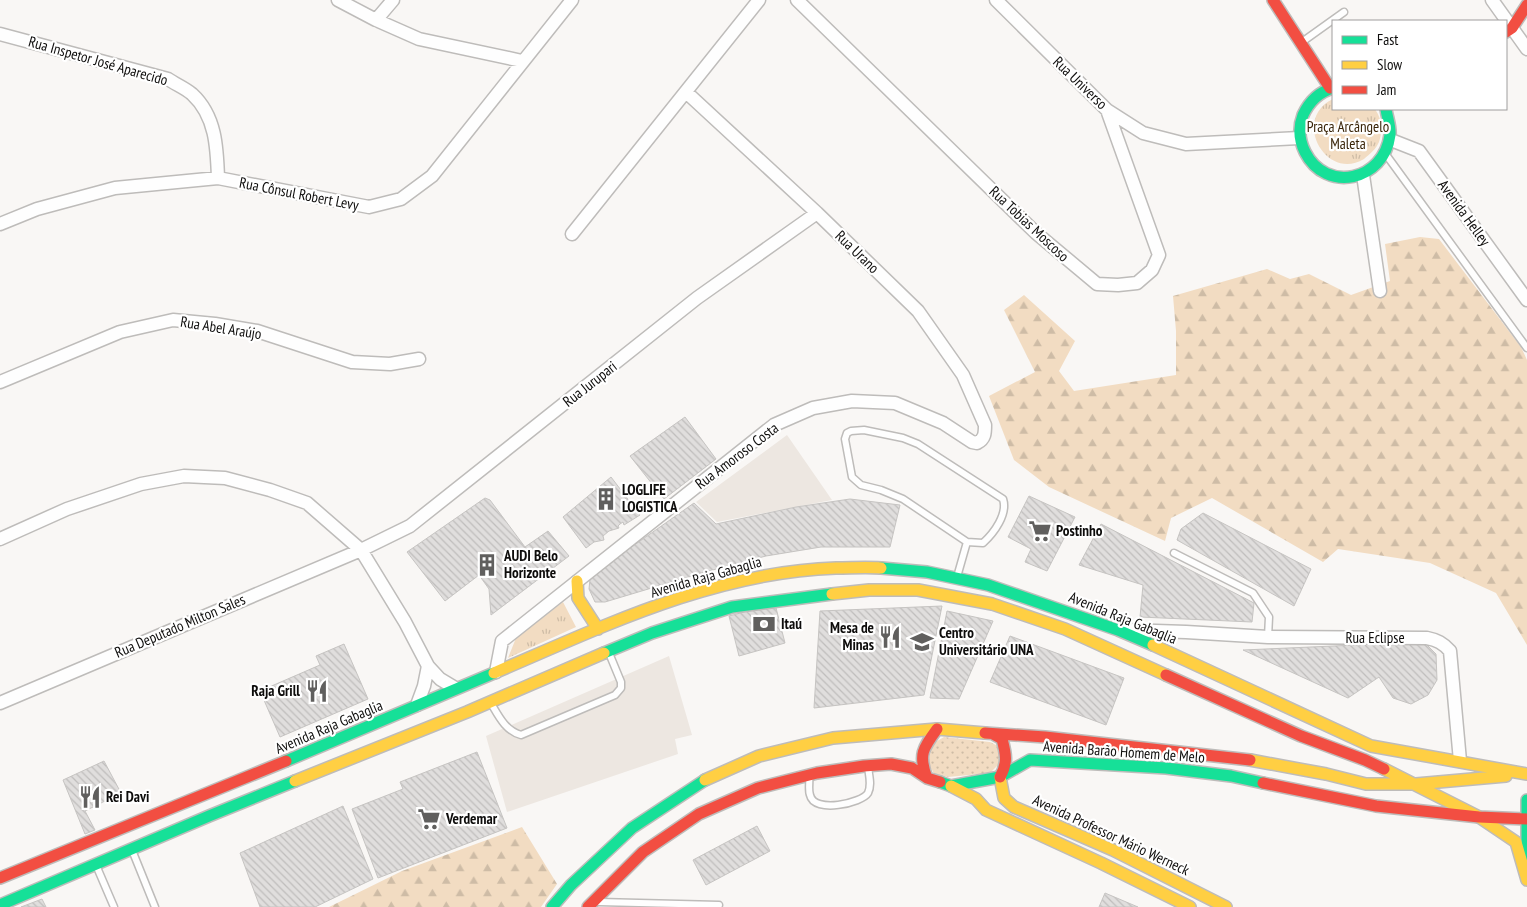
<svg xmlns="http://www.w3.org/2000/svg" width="1527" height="907" font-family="'PT Sans Narrow',sans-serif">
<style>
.built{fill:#ede7e1}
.grass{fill:url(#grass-dots)}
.forest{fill:url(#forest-firs)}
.park{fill:url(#park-tufts)}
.building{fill:url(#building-back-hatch);stroke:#c6c4c2}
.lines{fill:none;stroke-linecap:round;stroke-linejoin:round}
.lane-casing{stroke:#bebcba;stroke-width:9}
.street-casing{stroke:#bebcba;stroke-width:15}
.fast-casing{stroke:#bebcba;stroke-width:14}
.slow-casing{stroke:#bebcba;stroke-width:14}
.jam-casing{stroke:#bebcba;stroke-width:14}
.lane{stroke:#fefefe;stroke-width:6}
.street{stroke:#fefefe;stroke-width:12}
.fast{stroke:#16e098;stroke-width:11}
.slow{stroke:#ffcf43;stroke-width:11}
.jam{stroke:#f24e42;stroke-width:11}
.labels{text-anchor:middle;stroke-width:4.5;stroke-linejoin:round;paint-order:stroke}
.street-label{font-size:15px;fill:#0e0d0c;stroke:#fff}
.park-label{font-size:15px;fill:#3a2509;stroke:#fff}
.poi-label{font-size:15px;font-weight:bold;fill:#0e0d0c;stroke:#fff;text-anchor:start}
</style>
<defs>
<pattern id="grass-dots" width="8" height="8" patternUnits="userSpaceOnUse" patternTransform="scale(1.25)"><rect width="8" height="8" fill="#f2dcc2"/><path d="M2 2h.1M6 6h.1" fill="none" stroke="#cebca6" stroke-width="1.8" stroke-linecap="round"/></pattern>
<pattern id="forest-firs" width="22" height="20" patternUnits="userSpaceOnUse" patternTransform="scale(1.25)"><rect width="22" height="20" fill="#f2dcc2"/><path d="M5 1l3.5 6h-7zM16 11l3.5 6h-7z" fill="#cebca6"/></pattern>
<pattern id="park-tufts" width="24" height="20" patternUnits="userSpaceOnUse" patternTransform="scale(1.25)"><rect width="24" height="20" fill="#f2dcc2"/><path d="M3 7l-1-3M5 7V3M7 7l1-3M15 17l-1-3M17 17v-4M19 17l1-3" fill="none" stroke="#cebca6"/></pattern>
<pattern id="building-back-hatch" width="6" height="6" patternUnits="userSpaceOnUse" patternTransform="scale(1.25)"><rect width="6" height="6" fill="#e0dedd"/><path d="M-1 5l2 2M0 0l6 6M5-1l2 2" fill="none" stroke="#bfbdbc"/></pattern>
</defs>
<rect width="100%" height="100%" fill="#f9f7f5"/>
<path class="built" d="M787 435 832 500 717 522 696 502Z
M669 656 692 735 675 739 678 754 507 812 486 736Z"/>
<path class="grass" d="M944 737 990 742 998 746 1002 761 990 773 948 777 935 774 928 765 932 744Z"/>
<path class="forest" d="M1420 237 1439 239 1521 347 1527 360V645L1496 593 1430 563 1338 549 1323 562 1212 498 1171 518 1165 541 1049 487 1014 460 989 396 1035 372 1004 310 1024 295 1075 341 1059 371 1074 391 1176 375V331L1173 296 1267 269 1290 279 1309 274 1351 295 1390 281 1385 244Z
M522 827 557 884 541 907H329L402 871Z"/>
<path class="park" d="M1333 99V109H1375C1382 119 1383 130 1379 142 1376 149 1370 154 1364 159 1326 182 1291 119 1333 99Z
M563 602 576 627 508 658 516 638Z"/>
<path class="building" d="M685 417 716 459 664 499 630 456Z
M611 477 640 515 624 525 623 522 620 524 618 526 619 528 609 531 603 536 604 540 594 542 586 548 563 517Z
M1029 496 1075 517 1047 571 1025 562 1031 549 1008 537Z
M485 498 490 500 525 547 548 531 569 556 491 615 489 589 479 575 445 601 407 552Z
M850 499 900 505 890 547H821L766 556 705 572 605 602H595L589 589 590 579 606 565 694 503 716 524 796 507Z
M1203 513 1311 569 1294 606 1177 540 1181 529Z
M1101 524 1254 603 1252 622 1140 617 1143 585 1079 565Z
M775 604 785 643 739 656 729 616Z
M942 606 924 695 814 708 820 611Z
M947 611 993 621 959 699 930 698Z
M1010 636 1124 678 1106 725 990 682Z
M1424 642 1436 654 1437 680 1428 695 1411 704 1393 698 1379 677 1348 698 1243 650Z
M344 644 368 699 280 737 260 691 320 665 316 656Z
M477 752 507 828 378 878 352 809 403 789 400 782Z
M104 761 121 793 85 811 95 830 85 834 63 780Z
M343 806 373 879 315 907H260L240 853Z
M757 826 770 851 706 885 693 860Z
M1105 893 1138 907H1099Z
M42 899 46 907H21Z"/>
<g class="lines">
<defs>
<path id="lane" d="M1302 42 1344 12
M1387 156 1527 348
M864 430 903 438 918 444 1003 499C1008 514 994 533 983 543L967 542 903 499 881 490 861 485 852 477 845 439 847 433 851 431Z
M1174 553 1253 593 1269 617 1268 637
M957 577 967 542
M492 705C499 717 506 731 521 735L615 695 621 688V682L609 653
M809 776C810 782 808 790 810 795 814 814 862 803 868 793 872 785 869 776 868 767
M132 850 155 907
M96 865 114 907
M599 902 719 905"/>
<path id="street" d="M338 0 376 20 419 39 522 61
M797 0 1036 233 1097 284 1118 285 1137 283 1152 270 1159 255 1107 110
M996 0 1107 110 1143 133 1186 144 1299 138
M1492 0 1527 49
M376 20 393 0
M0 34 168 79C175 84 185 88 192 94 216 116 217 148 218 178
M1391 140 1419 151 1527 300
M1363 175 1380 291
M0 224 37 209 115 188 218 178 369 207 401 199 432 176 572 0
M572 234 759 0
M0 382 120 332 173 320 215 324 257 331 352 362 390 364 419 359
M0 539 67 509 141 484 184 476 225 478 270 490 307 503 361 550 405 622 428 666 440 679 455 688
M1126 630 1186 632 1268 637 1427 638C1437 640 1443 643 1450 651L1460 761
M496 672 502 641 774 425 813 408 852 401 895 403 943 423 972 442 977 443C985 439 985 433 985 425L963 375 918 311 817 213 686 92
M0 703 361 550 410 526 697 298 817 213
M417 705 424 686 428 666"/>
<path id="fast" d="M1333 88C1319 92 1309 102 1303 115 1298 128 1299 140 1305 152 1326 194 1384 181 1390 135 1391 127 1387 117 1386 109
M881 568 927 572 988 585 1118 630 1153 645
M604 653 652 633 732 607 832 594
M286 761 494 673
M940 782 951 786 1000 777 1030 760 1166 768 1231 776 1263 783
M1527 800V861
M0 905 209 816 295 781
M552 907 571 885 632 828 705 780"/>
<path id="slow" d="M577 581 578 598 598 629
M832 594 869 590H918L992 604 1065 629 1166 675
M1153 645 1371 746 1527 774
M494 673C604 626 714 572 836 568 851 568 866 567 881 568
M1250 760 1326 774 1366 784H1416L1506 776
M1384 769 1479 817 1516 842 1527 880
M1000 777 1004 798 1014 807 1113 850 1226 907
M705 780 759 756 833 738 937 729 985 733
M295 781 467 712 604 653
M951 786 976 799 986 810 1101 863 1190 907"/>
<path id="jam" d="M1273 0 1330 88
M1506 32 1512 28 1527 5
M1166 675 1301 736 1365 760 1384 769
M985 733 1045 737 1250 760
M993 734 1002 739C1006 754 1008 763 1000 777
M927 778C918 755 923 748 937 729
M1263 783 1376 806 1479 817 1527 819
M0 878 286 761
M588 907 643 852 699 814 758 788 817 773 864 766 891 764 912 768 927 778 940 782"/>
</defs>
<use href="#lane" class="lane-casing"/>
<use href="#street" class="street-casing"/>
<use href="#fast" class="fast-casing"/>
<use href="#slow" class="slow-casing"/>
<use href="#jam" class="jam-casing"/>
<use href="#lane" class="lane"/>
<use href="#street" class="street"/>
<use href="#fast" class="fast"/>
<use href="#slow" class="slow"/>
<use href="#jam" class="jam"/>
</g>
<defs>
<symbol id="building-bare" viewBox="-9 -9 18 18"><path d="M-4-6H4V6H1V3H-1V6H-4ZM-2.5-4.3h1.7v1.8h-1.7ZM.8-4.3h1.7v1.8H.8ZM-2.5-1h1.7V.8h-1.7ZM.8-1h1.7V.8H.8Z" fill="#605f5e" stroke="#fff" stroke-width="2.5" paint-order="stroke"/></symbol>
<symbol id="supermarket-bare" viewBox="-9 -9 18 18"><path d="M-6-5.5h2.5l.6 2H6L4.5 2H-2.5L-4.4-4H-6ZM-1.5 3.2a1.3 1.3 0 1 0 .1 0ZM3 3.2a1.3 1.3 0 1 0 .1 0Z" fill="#605f5e" stroke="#fff" stroke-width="2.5" paint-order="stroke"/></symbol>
<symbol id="bank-bare" viewBox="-9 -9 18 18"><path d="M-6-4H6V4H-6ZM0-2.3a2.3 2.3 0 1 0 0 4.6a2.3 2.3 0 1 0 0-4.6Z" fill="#605f5e" stroke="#fff" stroke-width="2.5" paint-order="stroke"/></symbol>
<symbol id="restaurant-bare" viewBox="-9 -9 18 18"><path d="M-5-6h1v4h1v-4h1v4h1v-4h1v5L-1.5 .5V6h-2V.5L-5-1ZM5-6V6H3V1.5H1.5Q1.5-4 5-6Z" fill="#605f5e" stroke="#fff" stroke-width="2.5" paint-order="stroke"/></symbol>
<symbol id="university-bare" viewBox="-9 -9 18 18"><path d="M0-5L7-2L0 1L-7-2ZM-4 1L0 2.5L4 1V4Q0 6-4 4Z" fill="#605f5e" stroke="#fff" stroke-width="2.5" paint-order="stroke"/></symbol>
</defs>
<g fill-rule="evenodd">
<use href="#building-bare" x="590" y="483" width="32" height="32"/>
<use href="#supermarket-bare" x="1024" y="515" width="32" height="32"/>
<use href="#building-bare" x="471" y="549" width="32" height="32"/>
<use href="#bank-bare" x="748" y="608" width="32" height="32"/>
<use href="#restaurant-bare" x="874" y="621" width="32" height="32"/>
<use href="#university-bare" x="906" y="626" width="32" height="32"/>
<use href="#restaurant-bare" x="301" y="675" width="32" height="32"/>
<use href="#restaurant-bare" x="74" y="781" width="32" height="32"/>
<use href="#supermarket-bare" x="413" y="803" width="32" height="32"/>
</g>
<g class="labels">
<g class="street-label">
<text transform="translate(98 61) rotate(16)" y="5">Rua Inspetor José Aparecido</text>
<text transform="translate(1080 83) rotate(44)" y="5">Rua Universo</text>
<text transform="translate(299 194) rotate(11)" y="5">Rua Cônsul Robert Levy</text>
<text transform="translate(1464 213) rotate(54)" y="5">Avenida Helley</text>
<text transform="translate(1029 224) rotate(43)" y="5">Rua Tobias Moscoso</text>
<text transform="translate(857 252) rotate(44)" y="5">Rua Urano</text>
<text transform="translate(221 328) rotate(9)" y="5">Rua Abel Araújo</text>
<text transform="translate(590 384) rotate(-38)" y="5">Rua Jurupari</text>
<text transform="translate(737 456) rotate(-37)" y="5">Rua Amoroso Costa</text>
<text transform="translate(706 577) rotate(-16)" y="5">Avenida Raja Gabaglia</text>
<text transform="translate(1123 618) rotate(22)" y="5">Avenida Raja Gabaglia</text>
<text transform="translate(180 626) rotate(-23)" y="5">Rua Deputado Milton Sales</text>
<text x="1375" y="643">Rua Eclipse</text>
<text transform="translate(329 727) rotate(-23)" y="5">Avenida Raja Gabaglia</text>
<text transform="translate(1124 752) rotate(4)" y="5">Avenida Barão Homem de Melo</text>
<text transform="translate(1111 835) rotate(25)" y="5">Avenida Professor Mário Werneck</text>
</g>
<g class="park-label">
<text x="1348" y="132">Praça Arcângelo<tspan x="1348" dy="17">Maleta</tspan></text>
</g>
<g class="poi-label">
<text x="622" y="495">LOGLIFE<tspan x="622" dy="17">LOGISTICA</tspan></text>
<text x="1056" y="536">Postinho</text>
<text x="504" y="561">AUDI Belo<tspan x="504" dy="17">Horizonte</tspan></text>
<text x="781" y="629">Itaú</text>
<text x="874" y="633" text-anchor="end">Mesa de<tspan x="874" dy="17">Minas</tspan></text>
<text x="939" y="638">Centro<tspan x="939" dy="17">Universitário UNA</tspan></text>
<text x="300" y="696" text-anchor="end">Raja Grill</text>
<text x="106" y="802">Rei Davi</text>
<text x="446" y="824">Verdemar</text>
</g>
</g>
<rect x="1332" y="20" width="175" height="90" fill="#ffffff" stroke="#9f9e9e"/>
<rect x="1342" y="36" width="25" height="8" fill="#16e098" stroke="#9f9e9e"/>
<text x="1377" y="45" font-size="15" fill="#0e0d0c">Fast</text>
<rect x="1342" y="61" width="25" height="8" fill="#ffcf43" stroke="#9f9e9e"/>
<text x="1377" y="70" font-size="15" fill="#0e0d0c">Slow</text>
<rect x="1342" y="86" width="25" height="8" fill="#f24e42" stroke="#9f9e9e"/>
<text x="1377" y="95" font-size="15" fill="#0e0d0c">Jam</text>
</svg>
